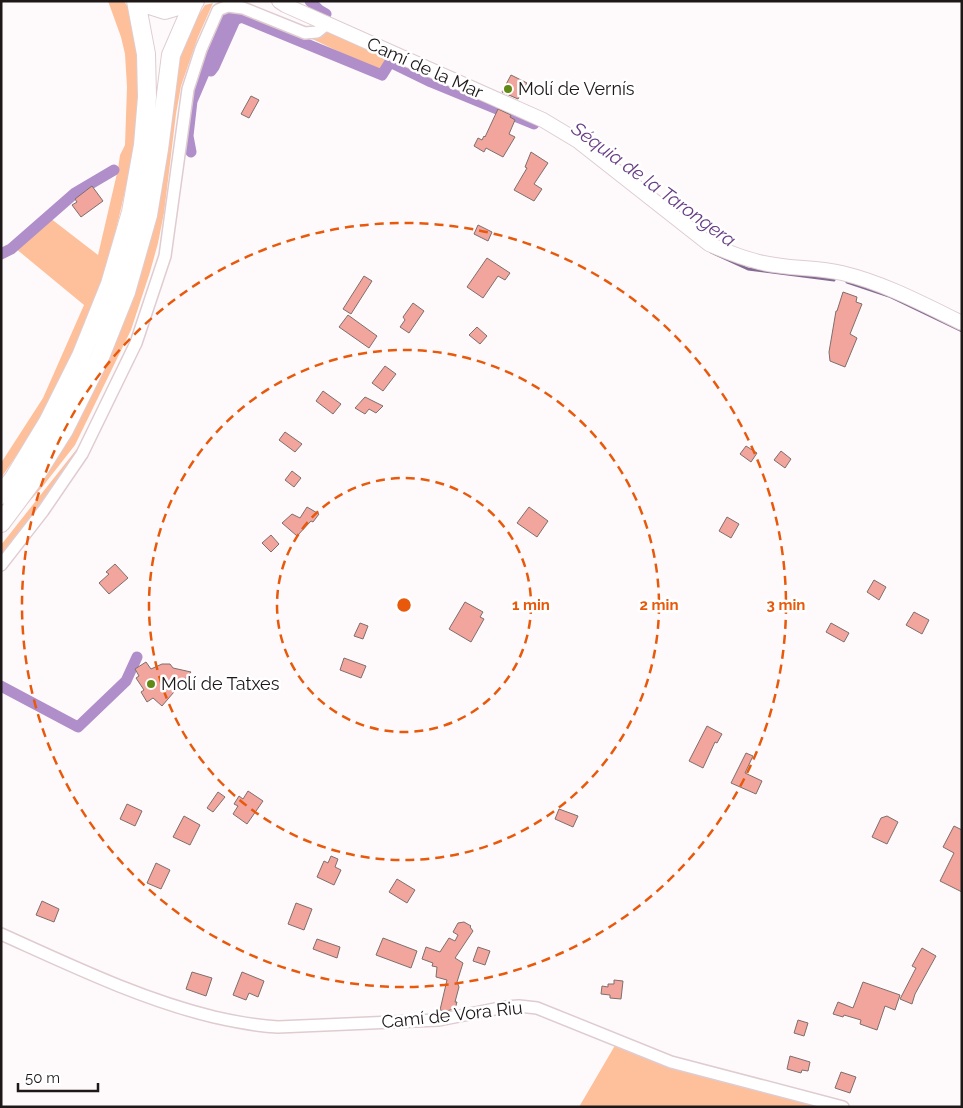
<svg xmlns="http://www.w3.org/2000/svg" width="963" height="1108" font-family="Raleway,sans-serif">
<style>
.green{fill:#fdc09a}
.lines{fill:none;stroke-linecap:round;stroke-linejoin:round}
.stream{stroke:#846b94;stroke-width:3}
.canal{stroke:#b08ec9;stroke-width:11}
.building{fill:#f1a59c;stroke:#7f6e6c}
.minor-casing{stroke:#dfccd0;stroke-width:14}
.tertiary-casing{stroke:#dfccd0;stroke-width:16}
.primary-casing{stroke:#dfccd0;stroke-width:20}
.minor{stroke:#fff;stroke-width:11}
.tertiary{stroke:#fff;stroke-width:14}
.primary{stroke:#fff;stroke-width:18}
.ring{fill:none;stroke:#e8590c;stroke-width:2.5;stroke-dasharray:9 6}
.poi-dot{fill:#608916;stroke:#fff;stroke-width:2}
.labels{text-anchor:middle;stroke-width:5;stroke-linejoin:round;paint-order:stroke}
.street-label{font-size:18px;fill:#1e1819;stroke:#fff}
.poi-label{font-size:18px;fill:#1e1819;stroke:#fff;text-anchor:start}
.water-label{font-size:19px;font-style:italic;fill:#673c84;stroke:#fff}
.centre{fill:#e8590c;stroke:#fff;stroke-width:2.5}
.ring-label{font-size:15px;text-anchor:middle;font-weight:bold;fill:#e8590c;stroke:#fff;stroke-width:5;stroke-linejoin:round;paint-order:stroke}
</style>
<rect width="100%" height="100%" fill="#fefafb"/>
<path class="green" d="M108 1H124C136 17 138 51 138 71 140 120 131 169 119 217 112 246 104 276 93 304 71 366 39 425 1 478V463L43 398 84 305 15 248 50 218 98 255 118 169 120 155 125 145 127 87 125 54 121 37Z
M213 3 198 37 181 86 176 114 164 213 158 243 150 272 131 330 75 445 43 486 20 512 109 356 178 61 189 30 205 5Z
M325 30 390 56 381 72 306 36Z
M86 434 71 466 1 558V545L80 445Z
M617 1042 836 1107H579Z"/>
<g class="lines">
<path class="stream" d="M711 252 748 269 834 280
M847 282 889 296 962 331"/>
<path class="canal" d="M310 1 319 10 326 14
M211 71 214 67 235 20 241 17 382 75 390 62 431 82 534 124
M191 152 188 136 192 101 231 10
M1 254 11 249 75 193 114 170
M1 686 78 727 126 681 137 657"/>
</g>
<path class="building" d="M511 75 527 83 518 99 502 92Z
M251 96 259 100 249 118 241 114Z
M498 109 511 115 510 117 515 120 509 134 515 137 503 157 486 148 484 152 474 146 478 138 482 140 484 136 485 137Z
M531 152 548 163 534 184 542 189 534 201 514 190 527 168 525 167Z
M92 186 103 201 81 217 72 205 77 202 75 199Z
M478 225 492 232 488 241 474 234Z
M487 258 510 273 505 280 498 276 483 298 467 287Z
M364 276 372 281 351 314 343 309Z
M843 292 857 297 856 302 862 304 850 334 857 338 845 367 830 361 829 352 836 311H837Z
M413 303 424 311 409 333 400 327 405 320 403 317Z
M348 315 377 336 369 348 339 327Z
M477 327 487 336 480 344 469 335Z
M385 366 396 374 383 391 372 383Z
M323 391 341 404 333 414 316 401Z
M365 397 383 406 376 413 369 409 365 414 355 408Z
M285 432 302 444 295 452 279 440Z
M746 446 757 453 751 462 740 454Z
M781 451 791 459 785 468 774 460Z
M292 471 301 478 294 487 285 480Z
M307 507 319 514 313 522 311 521 297 536 282 523 292 514 300 518Z
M529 507 548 521 537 537 517 523Z
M727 517 739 524 731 538 719 531Z
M271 535 279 544 271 552 262 543Z
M115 564 128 578 109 594 99 583 109 574 106 572Z
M874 580 886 587 879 600 867 592Z
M465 602 483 612 480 617 484 619 471 642 449 629Z
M914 612 929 620 922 634 906 625Z
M360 623 368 626 363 639 354 636Z
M831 623 849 633 844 642 826 632Z
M344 658 366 666 361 678 340 670Z
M146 662 151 669 162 664H170L173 668 191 672 162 706 153 698 147 702 141 692 144 690 136 678 139 676 135 669Z
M707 726 722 734 717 743 715 742 703 768 689 761Z
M746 753 753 756 745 773 762 781 756 794 731 783Z
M248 791 263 801 247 824 233 814 238 806 234 804 239 796 243 799Z
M218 792 225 797 213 812 207 808Z
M127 804 142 811 135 826 120 819Z
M559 809 578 816 573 827 555 819Z
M184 816 200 825 190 845 173 837Z
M887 816 898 822 887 844 872 837 881 818Z
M954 826 962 830V892L940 881 954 853 943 847Z
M331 856 338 859 335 867 341 870 334 885 317 877 324 861 328 863Z
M156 863 170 870 161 889 147 883Z
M397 879 415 890 407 903 389 892Z
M42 901 59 909 54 922 36 915Z
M296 903 312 909 304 930 288 924Z
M464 922 471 926 470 927 473 931 455 958 463 963 457 982 459 987 455 1002H457L455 1009 446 1011 440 1010 447 980 436 977 437 967 432 966 433 963 422 959 426 947 440 952 449 938 455 941 458 935 453 932 458 923Z
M383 938 417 951 411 968 376 955Z
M317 939 340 947 337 958 313 949Z
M478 947 490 951 485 965 473 961Z
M922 948 936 956 915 994 912 1004 900 999 916 968 912 966Z
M192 972 212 978 206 996 186 989Z
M242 972 264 981 258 997 249 993 246 1000 233 995Z
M614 980 623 981 621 999 610 998V995L601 994 602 986 608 987V984H614Z
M863 982 900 995 895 1010 885 1006 877 1030 860 1024 861 1020 844 1015 843 1017 833 1014 838 1002 853 1008Z
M798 1020 808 1023 804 1036 794 1033Z
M790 1056 810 1062 808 1071 802 1070 801 1073 787 1069Z
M841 1072 856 1077 850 1093 835 1088Z"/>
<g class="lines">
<defs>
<path id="minor" d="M1 565 43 511 82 454 136 343 165 256 188 89 201 49 218 10 228 6 243 8 305 33 317 32 327 24
M1 934C70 965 140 999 214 1017 236 1022 256 1026 278 1027L439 1020 505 1007 519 1006 537 1008 671 1062 843 1107"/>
<path id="tertiary" d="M279 1 285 5 543 120 578 141 709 244C725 251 742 258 759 262 786 269 815 267 842 273 884 283 923 304 962 323"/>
<path id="primary" d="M137 1 165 10 195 1
M1 495 14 478 48 422 81 356 110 284 131 212 143 145 147 97 146 54 136 1
M1 523 30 484 64 430 98 362 126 292 148 215 159 149 171 55 194 2"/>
</defs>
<use href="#minor" class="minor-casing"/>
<use href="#tertiary" class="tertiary-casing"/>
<use href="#primary" class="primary-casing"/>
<use href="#minor" class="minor"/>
<use href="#tertiary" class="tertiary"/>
<use href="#primary" class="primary"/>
</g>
<g class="ring">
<circle cx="404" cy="605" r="127"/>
<circle cx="404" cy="605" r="255"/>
<circle cx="404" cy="605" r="382"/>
</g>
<g class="poi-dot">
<circle cx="508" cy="89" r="5"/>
<circle cx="151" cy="684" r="5"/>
</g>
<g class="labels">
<g class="street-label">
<text transform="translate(425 68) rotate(24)" y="6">Camí de la Mar</text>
<text transform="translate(452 1015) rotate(-6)" y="6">Camí de Vora Riu</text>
</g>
<g class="poi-label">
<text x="518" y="95">Molí de Vernís</text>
<text x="161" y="690">Molí de Tatxes</text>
</g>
<g class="water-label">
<text transform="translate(654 184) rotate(36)" y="7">Séquia de la Tarongera</text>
</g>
</g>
<circle cx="404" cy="605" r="8" class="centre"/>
<g class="ring-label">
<text x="531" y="610">1 min</text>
<text x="659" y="610">2 min</text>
<text x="786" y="610">3 min</text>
</g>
<rect width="963" height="1108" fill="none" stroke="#1e1819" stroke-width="5"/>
<path d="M18 1083v8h80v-8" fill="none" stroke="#1e1819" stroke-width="2.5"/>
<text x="25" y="1083" font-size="15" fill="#1e1819" stroke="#ffffff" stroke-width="4" paint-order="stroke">50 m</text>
</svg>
